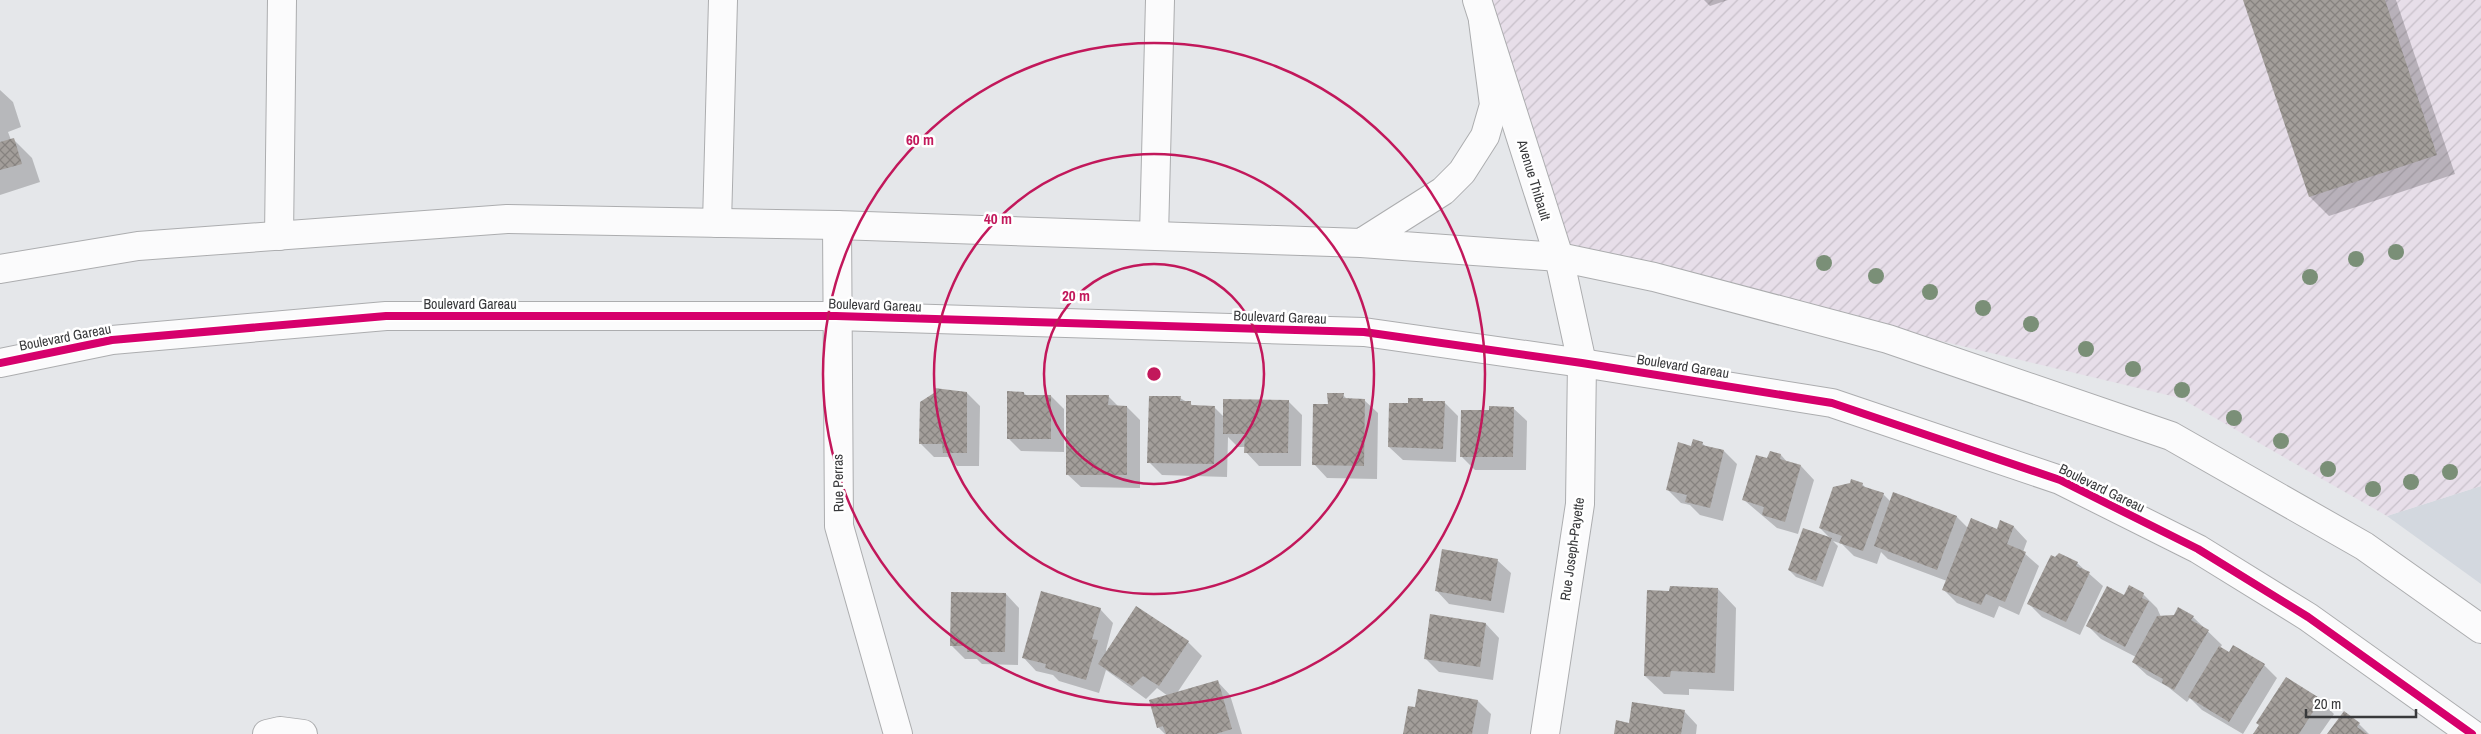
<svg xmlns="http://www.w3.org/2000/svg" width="2481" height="734" font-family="'Archivo Narrow',sans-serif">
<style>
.built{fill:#d3d8df}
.industrial{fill:url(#industrial-furrows)}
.shadow{fill:#0003}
.building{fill:url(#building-cross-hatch)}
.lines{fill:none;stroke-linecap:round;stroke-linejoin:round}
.street-casing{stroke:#acadaf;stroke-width:30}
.secondary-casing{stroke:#acadaf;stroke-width:30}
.street{stroke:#fbfbfc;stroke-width:28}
.secondary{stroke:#fbfbfc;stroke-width:28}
.cycleway-casing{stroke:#fff;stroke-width:11}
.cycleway{stroke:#d6006c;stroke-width:8}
.tree{fill:#7a8f77}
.ring{fill:none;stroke:#c2185b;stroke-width:2.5}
.labels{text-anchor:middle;stroke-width:5;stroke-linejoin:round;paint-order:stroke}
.street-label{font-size:14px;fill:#38393b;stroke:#fff}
.centre{fill:#c2185b;stroke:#fff;stroke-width:2.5}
.ring-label{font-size:15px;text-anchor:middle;font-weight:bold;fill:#c2185b;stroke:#fff;stroke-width:5;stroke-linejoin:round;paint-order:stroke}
</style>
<defs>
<pattern id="industrial-furrows" width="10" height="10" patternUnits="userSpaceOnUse" patternTransform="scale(1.25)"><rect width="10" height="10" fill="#e7dee9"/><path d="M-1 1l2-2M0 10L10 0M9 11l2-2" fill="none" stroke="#c7bfc9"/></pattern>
<pattern id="building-cross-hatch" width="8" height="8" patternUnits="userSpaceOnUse" patternTransform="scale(1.25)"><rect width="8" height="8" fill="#a39e9a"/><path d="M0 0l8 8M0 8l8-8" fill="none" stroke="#86827f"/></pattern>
</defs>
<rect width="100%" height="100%" fill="#e5e7ea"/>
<path class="built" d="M2481 486V584L2387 516Z"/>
<path class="industrial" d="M1476 0H2481V486L2387 516 2180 398 1555 249Z"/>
<path class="shadow" d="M1704 0H1728L1710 6Z
M2244 0H2396L2455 174 2329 216 2310 197Z
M0 90 13 102 21 127 8 132 11 140 13 139 32 158 40 182 0 195Z
M967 393 980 406 979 466H957L948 457H934L921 444Z
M1024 393 1027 396H1051L1064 409V452L1021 451 1008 438Z
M1343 395 1348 400H1364L1378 413 1377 479 1327 478 1314 464Z
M1108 396 1119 407H1127L1140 420V488L1081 487 1067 474Z
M1180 398 1194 406 1214 407 1224 417 1288 401 1302 415 1301 466H1259L1246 452V447H1238L1228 437 1227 477 1162 475 1149 462Z
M1422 400 1425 402 1445 403 1458 416 1456 462 1403 460 1389 447 1409 404Z
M1513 408 1527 421 1526 470H1475L1461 456 1490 412Z
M1702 443 1706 447 1724 451 1737 464 1723 521 1700 515 1690 505 1681 503 1667 489 1692 447Z
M1771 453 1781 455 1788 463 1801 466 1814 480 1798 534 1777 528 1744 500Z
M1862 484 1867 489 1883 494 1891 502 1957 517 1968 528 1997 531 2001 522 2014 527 2027 541 2023 552 2039 566 2019 615 1999 606 1994 618 1957 603 1943 589 1947 581 1888 559 1881 552 1877 564 1854 556 1842 544 1833 541 1838 546 1823 587 1796 577 1789 570 1804 530 1832 540 1820 528Z
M1497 560 1511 573 1504 613 1449 604 1436 590Z
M2077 563 2103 586 2080 635 2042 617 2029 604Z
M1718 589 1736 608 1734 691 1689 689V695L1664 694 1645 676 1671 593Z
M1006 594 1019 608 1018 665 982 664 977 659H965L951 645Z
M2143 594 2157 608 2161 617H2193L2222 645 2220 648 2230 653 2264 665 2277 678 2243 734 2202 710 2190 698 2187 702 2168 687 2147 675 2133 662 2136 657 2101 639 2088 626 2124 596Z
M1137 608 1188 642 1202 656 1177 693 1217 681 1230 695 1242 734H1165L1158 727 1168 696 1157 688 1146 699 1106 670 1099 693 1059 681 1053 675 1036 671 1023 657 1100 609 1113 623 1106 650 1107 652Z
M1486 624 1499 638 1493 680 1439 672 1425 658Z
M2287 678 2320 700 2334 714 2320 734H2255Z
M1478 701 1491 714 1488 734H1404Z
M1684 711 1697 725 1696 734H1615L1630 724Z
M2359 724 2369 734H2329Z"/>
<path class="building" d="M2243 0H2385L2437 155 2309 197Z
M14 138 22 164 0 170V142Z
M934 388 967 392V453H943L942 444H919L920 402 934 393Z
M1007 391 1024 392V395H1051V439H1007Z
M1327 393H1344L1343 398 1365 399 1364 466 1312 465 1313 404H1328Z
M1066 395H1109L1108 405 1127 406V475H1066Z
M1149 396H1181L1180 401H1191V405L1215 406 1214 464 1147 463Z
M1408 398H1423V401H1445L1443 449 1388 447 1389 403H1408Z
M1223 399 1289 400 1288 453H1244L1245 434H1223Z
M1489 406 1514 407 1513 457H1460L1461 410H1489Z
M1693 439 1703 442 1702 445 1724 450 1710 508 1685 502 1687 495 1666 490 1678 442 1691 446Z
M1770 451 1781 454 1780 459 1801 465 1785 522 1762 515 1764 507 1742 500 1756 455 1767 458Z
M1851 479 1863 483 1862 486 1884 493 1863 551 1839 543 1842 536 1819 528 1833 487 1850 483Z
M1893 492 1957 516 1937 570 1874 546Z
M1971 518 1997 529 2000 520 2014 526 2007 544 2026 552 2005 602 1986 594 1981 605 1942 590Z
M1803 528 1832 538 1816 581 1788 570Z
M1442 549 1498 559 1491 601 1435 591Z
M2059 553 2078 562 2076 566 2090 572 2066 622 2027 604 2051 555 2055 557Z
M2129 585 2144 593 2142 598 2149 601 2125 647 2086 626 2107 586 2124 595Z
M1670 586 1718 588 1715 673 1671 671 1670 677 1644 676 1647 590 1669 591Z
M1041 591 1101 608 1092 639 1098 640 1086 680 1045 668 1046 664 1022 658Z
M951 592 1006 593 1005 652H967V646H950Z
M1136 606 1189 641 1159 686 1143 676 1132 686 1098 664Z
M2178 607 2194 616 2191 620 2209 630 2174 690 2162 683 2163 679 2132 662 2157 616 2174 615Z
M1430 614 1486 623 1480 667 1424 659Z
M2233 645 2265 664 2229 722 2188 697 2219 646 2229 652Z
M2286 677 2321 699 2299 734H2253L2259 725 2256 723Z
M1218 680 1232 729 1216 734H1166L1163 726 1157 728 1149 700Z
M1418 689 1478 700 1472 734H1403L1408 706 1415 707Z
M1632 702 1685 710 1681 734H1614L1616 720 1629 723Z
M2344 711 2360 723 2357 727 2367 734H2327Z"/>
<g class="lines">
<defs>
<path id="street" d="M1477 0 1559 257 1582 363 1580 504 1545 734
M717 223 723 0
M837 225 839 526 898 734
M1154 235 1160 0
M279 236 282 0
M267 734 280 731 303 734"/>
<path id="secondary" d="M1361 243 1443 191 1462 172 1485 136 1494 105 1483 21
M0 269 138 246 507 219 837 225 1361 243 1559 257 1654 277 1888 339 2171 436 2364 546 2481 629
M0 363 112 340 386 316H836L1364 332 1582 363 1832 403 2060 480 2198 549 2308 617 2472 734"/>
</defs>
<use href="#street" class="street-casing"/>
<use href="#secondary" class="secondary-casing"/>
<use href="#street" class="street"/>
<use href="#secondary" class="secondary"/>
<defs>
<path id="cycleway" d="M0 363 112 340 386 316H836L1364 332 1582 363 1832 403 2060 480 2198 549 2308 617 2472 734"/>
</defs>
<use href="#cycleway" class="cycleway-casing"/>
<use href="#cycleway" class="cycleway"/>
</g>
<g class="tree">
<circle cx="2396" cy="252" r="8"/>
<circle cx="2356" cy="259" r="8"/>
<circle cx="1824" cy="263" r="8"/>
<circle cx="1876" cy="276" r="8"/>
<circle cx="2310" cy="277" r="8"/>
<circle cx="1930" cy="292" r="8"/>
<circle cx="1983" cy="308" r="8"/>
<circle cx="2031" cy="324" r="8"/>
<circle cx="2086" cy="349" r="8"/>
<circle cx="2133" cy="369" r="8"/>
<circle cx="2182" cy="390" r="8"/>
<circle cx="2234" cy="418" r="8"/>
<circle cx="2281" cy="441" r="8"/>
<circle cx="2328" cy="469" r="8"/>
<circle cx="2450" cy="472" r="8"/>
<circle cx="2411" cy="482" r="8"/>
<circle cx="2373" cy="489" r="8"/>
</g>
<g class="ring">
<circle cx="1154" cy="374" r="110"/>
<circle cx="1154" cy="374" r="220"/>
<circle cx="1154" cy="374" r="331"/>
</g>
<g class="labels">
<g class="street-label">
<text transform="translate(1534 180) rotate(73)" y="5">Avenue Thibault</text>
<text x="470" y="309">Boulevard Gareau</text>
<text transform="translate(875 305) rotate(2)" y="5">Boulevard Gareau</text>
<text transform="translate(1280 317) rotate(2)" y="5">Boulevard Gareau</text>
<text transform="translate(65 337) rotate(-11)" y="5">Boulevard Gareau</text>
<text transform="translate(1683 366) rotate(9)" y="5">Boulevard Gareau</text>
<text transform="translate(838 483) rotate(-91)" y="5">Rue Perras</text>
<text transform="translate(2102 488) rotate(26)" y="5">Boulevard Gareau</text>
<text transform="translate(1572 549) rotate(-82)" y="5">Rue Joseph-Payette</text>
</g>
</g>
<circle cx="1154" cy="374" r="8" class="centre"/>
<g class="ring-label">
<text x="920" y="145">60 m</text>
<text x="998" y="224">40 m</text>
<text x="1076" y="301">20 m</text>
</g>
<path d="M2306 709v8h110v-8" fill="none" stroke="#38393b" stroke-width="2.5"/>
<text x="2314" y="709" font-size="15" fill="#38393b" stroke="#ffffff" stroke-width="4" paint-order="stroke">20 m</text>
</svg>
